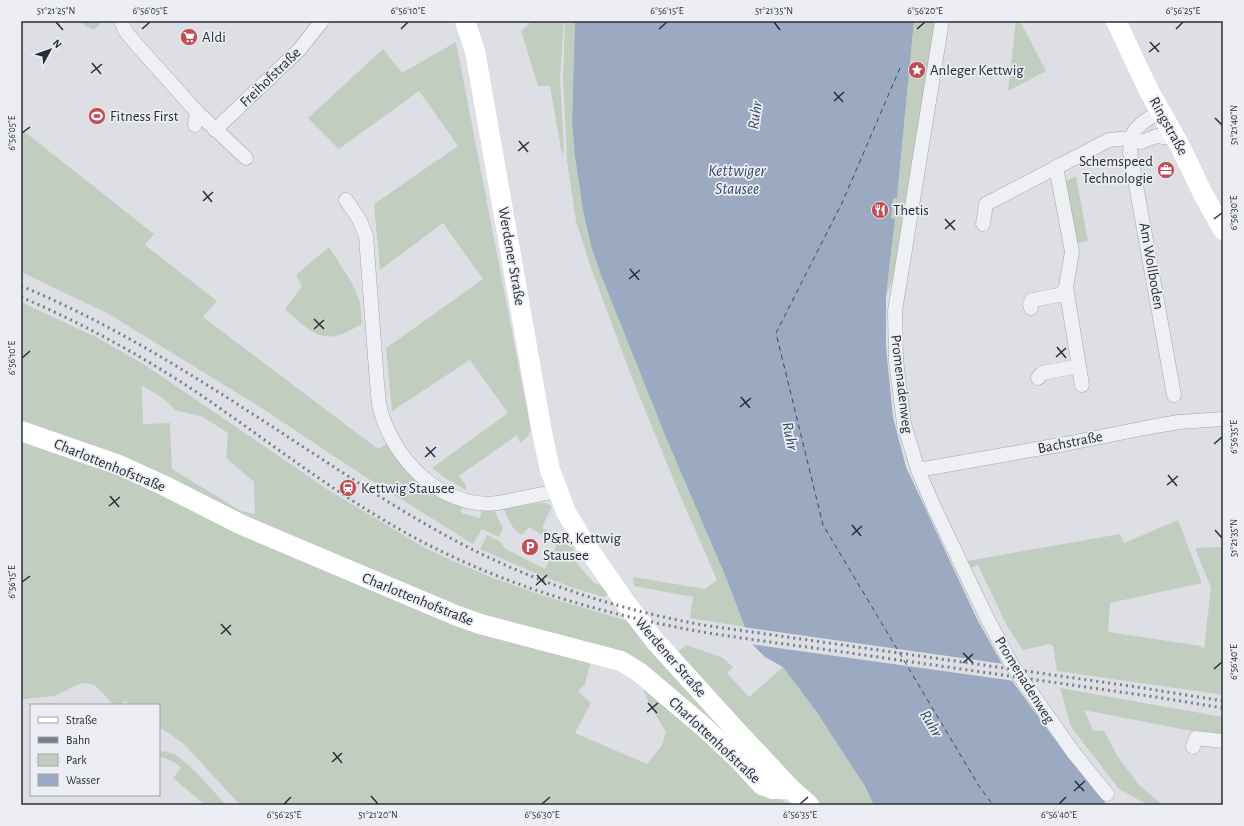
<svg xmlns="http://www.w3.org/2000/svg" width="1244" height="826" font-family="'Alegreya Sans',sans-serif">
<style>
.green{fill:#c1cebf;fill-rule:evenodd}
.water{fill:#9baac1}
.pier{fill:#dddfe5}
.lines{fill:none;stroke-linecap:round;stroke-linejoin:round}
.ferry{stroke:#374968;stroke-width:1;stroke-dasharray:5 4;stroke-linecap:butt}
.minor-casing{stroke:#a3a6ae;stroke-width:15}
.minor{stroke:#eff0f4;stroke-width:14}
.secondary{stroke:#fff;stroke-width:20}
.rail{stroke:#787e8c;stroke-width:3;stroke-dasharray:2 4;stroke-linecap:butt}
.ticks{fill:none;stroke:#282d39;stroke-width:1.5}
.labels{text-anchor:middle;stroke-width:3.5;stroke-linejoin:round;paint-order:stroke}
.poi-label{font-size:15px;fill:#282d39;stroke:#eceef3;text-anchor:start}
.street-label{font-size:15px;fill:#282d39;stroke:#eceef3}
.water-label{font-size:16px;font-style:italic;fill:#374968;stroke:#eceef3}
.neatline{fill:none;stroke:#282d39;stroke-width:1.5}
.ticks-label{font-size:10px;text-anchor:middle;fill:#282d39}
</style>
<rect width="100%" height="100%" fill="#dddfe5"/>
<path class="green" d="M78 21H104L93 30Z
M532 21H564L560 78 564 150 562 155 550 86H538L521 31Z
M565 21H575L572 122 579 188 591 246 601 275 667 440 727 580 745 627 690 618 693 597 634 586 633 577 705 589 717 580 679 493 630 373 591 268 576 221 567 161 563 79Z
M914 21H939L899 264 886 296 895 219H891L893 200 894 198H897Z
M1016 21H1020L1046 71 1008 91Z
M456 42 531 430 527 437 520 443 517 435 459 476 466 485V490L445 478 432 468 508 413 470 360 392 411 386 348 483 279 443 223 380 270 374 204 458 146 419 91 339 149 308 118 383 49 402 73Z
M21 129 154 234 145 245 217 301 203 317 378 449 391 441 462 506 461 513 480 518 482 509 494 510 503 528 499 537 482 529 473 544 367 478 257 405 107 313 21 272Z
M1076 176 1088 241 1076 243 1064 182Z
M329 247 352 283 360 302 362 324C355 327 349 332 342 334 318 344 301 323 285 309L302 286 296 275Z
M21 302 100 339 145 365 330 491 425 548 453 561 493 578 544 596 628 621 765 772 633 663 457 612 21 426ZM142 385 165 400 175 410 203 417 228 433 226 458 254 482 255 514 241 511 172 469 170 423 143 424Z
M21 435 73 452 377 587 592 657 585 684 578 691 591 703 575 733 647 764 662 745 666 732 648 702 639 678 765 791 792 805H240L183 743 159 727V705H130L125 701 121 705H114C111 702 96 686 94 685 78 678 67 693 53 696 44 697 35 698 25 699L21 700Z
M540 503H546L552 506 542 528C557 535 578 541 575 561L593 582 606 588 611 594 603 597 571 587 537 574 480 549 487 535 501 542 504 548 545 569 556 546V543L529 527 522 535C512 530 508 519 504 509Z
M1178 520 1202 583 1110 603 1108 632 1201 646 1204 649 1211 588 1195 548 1223 547V695L1057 671 1053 646 1050 644 1023 650 1007 626 978 565 970 568 967 561 1120 534 1124 543Z
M687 645 723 658 733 667 727 673 749 697 783 667C816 711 849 756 874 805H818L676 653Z
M1060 688 1223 717V735L1181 729 1084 710 1093 730 1104 731 1118 757 1139 785 1163 805H1148L1119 789 1071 727Z
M159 751C164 751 169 752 174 754 190 763 213 791 226 805H205L173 778 181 768 176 763 159 756Z"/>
<path class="water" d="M575 21H914L897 198H894L893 200 891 218 895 219 886 296V347L893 417 906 467 978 621 1010 678 1067 756 1107 805H874L864 785 818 714 783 667 765 657 751 643 727 580 667 440 601 275 591 246 582 205 575 156 572 122Z"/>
<path class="pier" d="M743 627 1004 664 1015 681 749 644Z"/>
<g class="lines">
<path class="ferry" d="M900 68 842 203 776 333 823 525 979 786 993 805"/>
<defs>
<path id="minor" d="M121 21 126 32 136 44 197 112 195 125
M942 21 895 311 896 360 904 424 918 470 934 507 986 616 1012 665 1073 752 1107 794
M1161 111C1150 118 1134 125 1131 139 1130 143 1131 148 1130 152L1174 395
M197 112 246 158
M215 130 299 50 322 21
M1056 167 1072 252 1066 287 1082 385
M346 200 359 219 366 236 377 383C378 390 378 397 379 404 390 457 441 510 498 503L557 491
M983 224 986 204 1109 140 1131 138 1141 142 1157 136 1170 138 1179 144
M1031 308 1030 304 1032 300 1059 295 1066 290
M1038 378 1042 373 1079 366
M918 470 1065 444 1150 427 1179 422 1223 419
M1193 747 1196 738 1223 741"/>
</defs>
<use href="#minor" class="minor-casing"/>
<use href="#minor" class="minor"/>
<path class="secondary" d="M465 21 475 51 542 432 550 470 566 512 585 544 625 602 655 641 733 727 791 789 809 805
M1116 21 1149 91 1180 146 1203 194 1223 230
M21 431 119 465 163 485 242 525 455 615 480 624 621 661 639 672 705 728 739 760 762 785 773 789H791"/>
<path class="rail" d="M21 286C123 328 216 390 308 450 357 482 405 514 456 541 535 583 616 609 703 625L1137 687 1223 701
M21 297C82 323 140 355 195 391 279 448 357 512 449 555 529 593 617 617 703 632 752 640 801 646 850 653 954 668 1058 683 1162 698L1223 708"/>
</g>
<path class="ticks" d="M56 22 63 30M774 22 780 30M142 29 150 22M401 29 408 22M659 29 667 22M917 29 925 22M1176 29 1183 22M1150 42 1159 52M1149 52 1160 43M92 63 101 74M91 73 102 64M834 92 843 102M834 101 844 92M1215 118 1222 125M22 133 30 127M519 141 528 152M518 151 529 142M203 191 212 202M203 201 213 192M945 219 955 230M1214 219 1222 213M945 229 955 220M630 269 639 280M629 279 640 270M314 319 324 329M314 329 324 320M1057 347 1066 358M1056 357 1066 348M22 358 30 351M741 397 750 408M740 407 751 398M1214 444 1222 437M426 447 435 457M425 457 436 447M1168 475 1177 486M1167 485 1178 476M110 496 119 507M109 506 120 497M852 525 861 536M1215 530 1222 538M852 535 862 526M537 575 546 585M22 582 30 576M536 585 547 575M221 624 231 635M221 634 231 625M963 653 973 663M963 663 973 654M1214 669 1222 662M648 703 657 713M647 712 658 703M333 752 342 763M332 762 342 753M1075 781 1084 791M1074 791 1085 781M371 796 378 804M284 804 291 797M542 804 550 797M800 804 808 797M1059 804 1066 797"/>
<defs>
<symbol id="supermarket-disc" viewBox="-11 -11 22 22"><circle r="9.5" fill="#bd4f55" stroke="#eceef3"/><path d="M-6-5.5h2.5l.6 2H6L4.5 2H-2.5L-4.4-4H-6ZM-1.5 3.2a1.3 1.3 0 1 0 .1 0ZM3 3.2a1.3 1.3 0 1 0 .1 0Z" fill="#fff"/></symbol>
<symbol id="sight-disc" viewBox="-11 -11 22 22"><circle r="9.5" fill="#bd4f55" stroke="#eceef3"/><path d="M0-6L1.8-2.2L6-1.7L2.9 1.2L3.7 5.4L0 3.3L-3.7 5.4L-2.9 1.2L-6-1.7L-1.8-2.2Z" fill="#fff"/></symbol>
<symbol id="stadium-disc" viewBox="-11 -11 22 22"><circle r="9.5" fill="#bd4f55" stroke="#eceef3"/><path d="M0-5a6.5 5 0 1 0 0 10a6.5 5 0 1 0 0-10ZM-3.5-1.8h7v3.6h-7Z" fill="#fff"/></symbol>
<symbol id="office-disc" viewBox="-11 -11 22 22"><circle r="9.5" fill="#bd4f55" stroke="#eceef3"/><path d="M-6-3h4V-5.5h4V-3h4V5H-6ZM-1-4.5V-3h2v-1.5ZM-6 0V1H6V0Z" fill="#fff"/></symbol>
<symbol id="restaurant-disc" viewBox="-11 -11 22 22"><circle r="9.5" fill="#bd4f55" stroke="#eceef3"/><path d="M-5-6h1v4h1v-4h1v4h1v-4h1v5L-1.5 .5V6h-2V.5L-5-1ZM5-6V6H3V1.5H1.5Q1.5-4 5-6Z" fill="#fff"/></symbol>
<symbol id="station-disc" viewBox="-11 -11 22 22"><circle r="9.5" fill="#bd4f55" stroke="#eceef3"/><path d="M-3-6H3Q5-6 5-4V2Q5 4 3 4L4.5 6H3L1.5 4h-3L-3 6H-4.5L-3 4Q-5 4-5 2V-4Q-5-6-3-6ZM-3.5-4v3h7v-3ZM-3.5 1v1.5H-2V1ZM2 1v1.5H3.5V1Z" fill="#fff"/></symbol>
<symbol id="parking-disc" viewBox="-11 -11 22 22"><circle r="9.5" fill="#bd4f55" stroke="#eceef3"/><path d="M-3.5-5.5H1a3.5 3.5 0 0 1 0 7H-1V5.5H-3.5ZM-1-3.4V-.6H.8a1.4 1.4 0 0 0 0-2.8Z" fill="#fff"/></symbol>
</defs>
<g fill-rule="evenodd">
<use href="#supermarket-disc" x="179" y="27" width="20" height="20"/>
<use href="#sight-disc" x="907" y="60" width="20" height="20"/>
<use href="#stadium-disc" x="87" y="106" width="20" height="20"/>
<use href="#office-disc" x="1156" y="160" width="20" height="20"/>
<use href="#restaurant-disc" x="870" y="200" width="20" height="20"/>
<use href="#station-disc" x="338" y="478" width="20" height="20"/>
<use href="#parking-disc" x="520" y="537" width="20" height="20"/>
</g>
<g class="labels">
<g class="poi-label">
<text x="202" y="42">Aldi</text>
<text x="930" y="75">Anleger Kettwig</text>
<text x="110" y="121">Fitness First</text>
<text x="1153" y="166" text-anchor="end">Schemspeed<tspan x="1153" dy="17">Technologie</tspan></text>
<text x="893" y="215">Thetis</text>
<text x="361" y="493">Kettwig Stausee</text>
<text x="543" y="543">P&amp;R, Kettwig<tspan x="543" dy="17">Stausee</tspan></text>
</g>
<g class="street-label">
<text transform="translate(270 77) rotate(-44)" y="5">Freihofstraße</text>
<text transform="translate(1169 126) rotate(61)" y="5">Ringstraße</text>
<text transform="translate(512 256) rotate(80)" y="5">Werdener Straße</text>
<text transform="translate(1152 266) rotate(80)" y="5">Am Wollboden</text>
<text transform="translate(902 384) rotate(83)" y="5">Promenadenweg</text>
<text transform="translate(1070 442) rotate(-11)" y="5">Bachstraße</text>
<text transform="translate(110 465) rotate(22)" y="5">Charlottenhofstraße</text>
<text transform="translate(418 599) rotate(22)" y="5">Charlottenhofstraße</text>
<text transform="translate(671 657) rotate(49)" y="5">Werdener Straße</text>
<text transform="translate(1025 680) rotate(58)" y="5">Promenadenweg</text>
<text transform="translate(715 740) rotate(43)" y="5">Charlottenhofstraße</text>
</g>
<g class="water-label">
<text transform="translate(754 115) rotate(-82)" y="6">Ruhr</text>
<text x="737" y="176">Kettwiger<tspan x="737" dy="18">Stausee</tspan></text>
<text transform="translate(791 436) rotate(78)" y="6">Ruhr</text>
<text transform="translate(932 723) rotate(59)" y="6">Ruhr</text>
</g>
</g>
<rect width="1244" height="826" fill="none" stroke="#eceef3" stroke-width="44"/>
<rect x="30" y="704" width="130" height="92" fill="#eceef3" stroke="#9ea1a9"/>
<rect x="38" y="717" width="20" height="6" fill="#ffffff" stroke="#9ea1a9"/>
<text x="66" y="724" font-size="12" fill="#282d39">Straße</text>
<rect x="38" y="737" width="20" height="6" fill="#787e8c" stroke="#9ea1a9"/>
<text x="66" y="744" font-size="12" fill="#282d39">Bahn</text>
<rect x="38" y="754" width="20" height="12" fill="#c1cebf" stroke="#9ea1a9"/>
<text x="66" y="764" font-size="12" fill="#282d39">Park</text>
<rect x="38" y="774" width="20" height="12" fill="#9baac1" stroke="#9ea1a9"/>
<text x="66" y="784" font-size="12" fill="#282d39">Wasser</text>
<g transform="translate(50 50) rotate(49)" stroke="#eceef3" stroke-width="3" paint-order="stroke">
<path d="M0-3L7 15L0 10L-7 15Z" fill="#282d39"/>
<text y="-6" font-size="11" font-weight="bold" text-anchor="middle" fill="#282d39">N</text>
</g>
<rect x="22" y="22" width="1200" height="782" class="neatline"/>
<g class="ticks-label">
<text x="56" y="14">51°21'25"N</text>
<text x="150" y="14">6°56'05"E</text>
<text x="408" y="14">6°56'10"E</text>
<text x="667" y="14">6°56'15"E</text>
<text x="774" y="14">51°21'35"N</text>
<text x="925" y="14">6°56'20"E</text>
<text x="1183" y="14">6°56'25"E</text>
<text transform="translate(1233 125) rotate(-90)" y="4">51°21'40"N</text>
<text transform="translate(11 133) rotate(-90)" y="4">6°56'05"E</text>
<text transform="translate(1233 213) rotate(-90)" y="4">6°56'30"E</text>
<text transform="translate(11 358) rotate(-90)" y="4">6°56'10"E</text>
<text transform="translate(1233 437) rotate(-90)" y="4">6°56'35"E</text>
<text transform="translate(1233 538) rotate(-90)" y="4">51°21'35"N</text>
<text transform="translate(11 582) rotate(-90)" y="4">6°56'15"E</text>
<text transform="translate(1233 662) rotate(-90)" y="4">6°56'40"E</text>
<text x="284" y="818">6°56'25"E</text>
<text x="378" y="818">51°21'20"N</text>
<text x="542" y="818">6°56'30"E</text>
<text x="800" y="818">6°56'35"E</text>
<text x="1059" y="818">6°56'40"E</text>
</g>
</svg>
